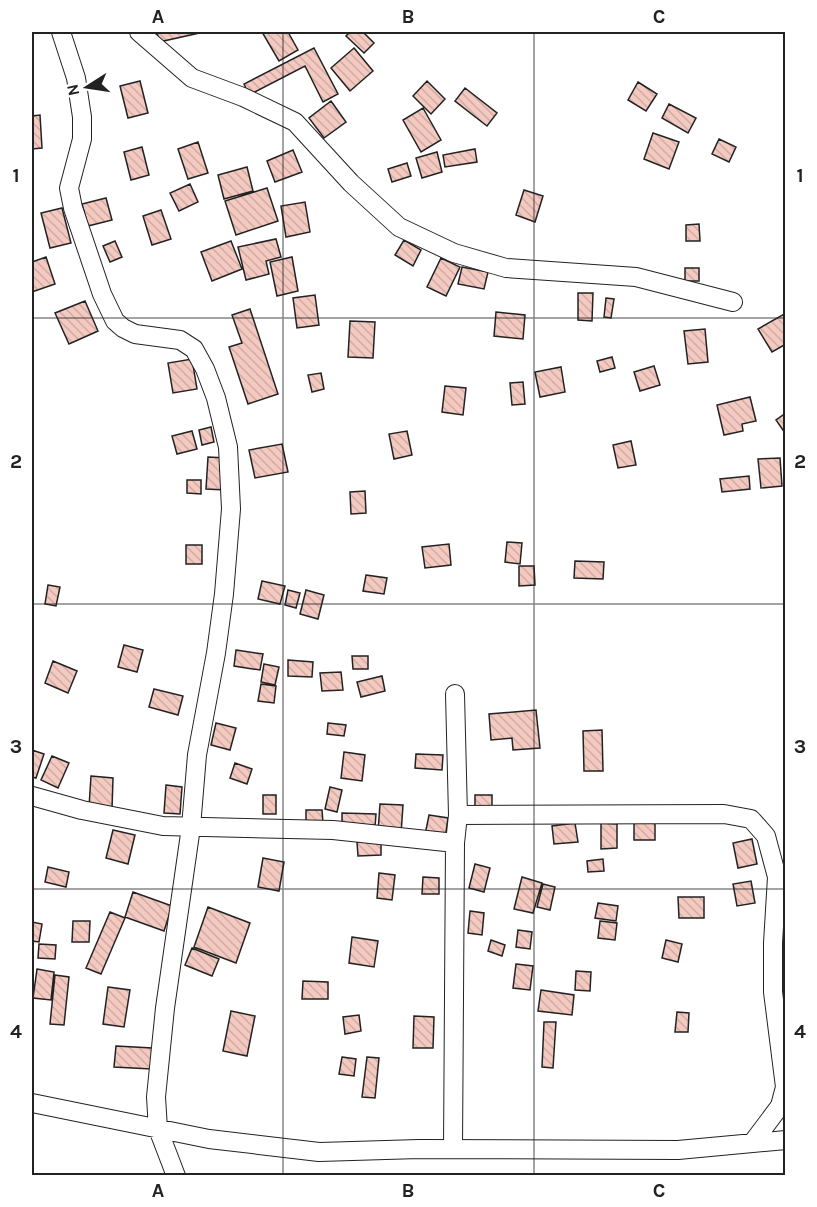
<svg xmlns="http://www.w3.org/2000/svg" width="817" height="1207" font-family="Karla,sans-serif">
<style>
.building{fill:url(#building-back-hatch);stroke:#222;stroke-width:1.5}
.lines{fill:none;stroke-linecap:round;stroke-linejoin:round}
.street-casing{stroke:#222;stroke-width:20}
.street{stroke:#fff;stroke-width:18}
.grid{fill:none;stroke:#222;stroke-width:1.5;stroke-opacity:0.55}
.neatline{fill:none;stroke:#222;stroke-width:2}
.grid-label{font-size:20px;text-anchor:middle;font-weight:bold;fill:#222}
</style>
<defs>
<pattern id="building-back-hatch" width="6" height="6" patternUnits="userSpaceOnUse" patternTransform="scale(1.5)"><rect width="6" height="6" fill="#f3c9c0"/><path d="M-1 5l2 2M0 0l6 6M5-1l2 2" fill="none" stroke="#d0aca5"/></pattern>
</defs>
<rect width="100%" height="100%" fill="#fff"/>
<path class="building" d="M157 32H204L159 42Z
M262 32H288L298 50 279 61Z
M350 32H363L374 43 364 53 346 36Z
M314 48 338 94 323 102 305 66 249 95 244 84Z
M354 48 373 71 350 91 331 68Z
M140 81 148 113 128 118 120 86Z
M427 81 445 99 431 114 413 96Z
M638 82 657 94 646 111 628 100Z
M465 88 497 113 487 126 455 101Z
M331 101 346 122 324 138 309 118Z
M669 104 696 118 688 133 662 118Z
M423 108 441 140 421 152 403 120Z
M40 115 42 148 32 149V116Z
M653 133 679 142 669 169 644 159Z
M719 139 736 147 729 162 712 154Z
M198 142 208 173 188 179 178 149Z
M142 147 149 175 131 180 124 152Z
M475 149 477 162 445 167 443 155Z
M293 150 302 172 275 182 267 161Z
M437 152 442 172 422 178 416 158Z
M407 163 411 176 392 182 388 169Z
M247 167 253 191 224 199 218 175Z
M190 184 198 202 179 211 170 193Z
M267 188 278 221 236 235 225 201Z
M524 190 543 196 535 222 516 215Z
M106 198 112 220 88 226 82 204Z
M305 202 310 232 286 237 281 206Z
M62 208 71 243 50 248 41 213Z
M161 210 171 239 152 245 143 216Z
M699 224 700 241H686V225Z
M276 239 281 257 266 261 269 274 246 280 238 247Z
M404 240 421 250 413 266 395 255Z
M115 241 122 257 110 262 103 246Z
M231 241 242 269 212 281 201 252Z
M46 257 55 284 32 292V262Z
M292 257 298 291 277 296 270 262Z
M441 258 460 267 446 296 427 287Z
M462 267 488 272 484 289 458 284Z
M685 268H699V281H685Z
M578 293H593L592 321 578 320Z
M315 295 319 325 297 328 293 298Z
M606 298 614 299 611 318 604 317Z
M85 301 98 331 69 344 55 313Z
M250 309 278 394 248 404 229 347 242 343 232 315Z
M496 312 525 315 523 339 494 336Z
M786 313V344L772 352 758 329Z
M350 321 375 322 373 358 348 357Z
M705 329 708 362 688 364 684 331Z
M612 357 615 368 600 372 597 361Z
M192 359 197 389 173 393 168 363Z
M654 366 660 385 640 391 634 372Z
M561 367 565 392 540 397 535 372Z
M321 373 324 389 312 392 308 375Z
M523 382 525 404 512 405 510 383Z
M445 386 466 388 463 415 442 412Z
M750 397 756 421 742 424 743 431 724 435 717 405Z
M786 413V433H785L776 420Z
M211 427 214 442 202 445 199 430Z
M192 431 197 449 177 454 172 436Z
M407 431 412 455 394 459 389 434Z
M631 441 636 465 618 468 613 445Z
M282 444 288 472 255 478 249 450Z
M208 457 226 458 225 490 206 489Z
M780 458 782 486 761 488 758 459Z
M749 476 750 489 722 492 720 479Z
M187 480H201V494L187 493Z
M365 491 366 513 351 514 350 492Z
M507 542 522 543 520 564 505 562Z
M449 544 451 565 425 568 422 547Z
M186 545H202V564H186Z
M575 561 604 562 603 579 574 578Z
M519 566H534L535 585 519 586Z
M366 575 387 578 384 594 363 591Z
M262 581 285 586 280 604 258 599Z
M48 585 60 587 56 606 45 604Z
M288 590 300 593 296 608 285 605Z
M306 590 324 595 318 619 300 614Z
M124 645 143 650 137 672 118 667Z
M236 650 263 654 260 670 234 666Z
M352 656H368V669H353Z
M288 660 313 662 312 677 288 676Z
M53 661 77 671 68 693 45 683Z
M264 664 279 667 275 685 261 682Z
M341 672 343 690 322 691 320 673Z
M382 676 385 691 361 697 357 682Z
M261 684 276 686 274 703 258 701Z
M154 689 183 696 178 715 149 707Z
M536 710 540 748 513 750 512 738 491 740 489 714Z
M216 723 236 728 230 750 211 745Z
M328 723 346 725 344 736 327 734Z
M602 730 603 771H584L583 731Z
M32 750 44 754 36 778 32 777Z
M344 752 365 755 362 781 341 778Z
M416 754 443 755 442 770 415 768Z
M52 756 69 763 58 788 41 780Z
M235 763 252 769 247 784 230 778Z
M91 776 113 778 112 809 89 807Z
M166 785 182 787 180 814 164 813Z
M330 787 342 790 337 812 325 809Z
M263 795H276V814H263Z
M475 795H492V807L475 808Z
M380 804 403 805 401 834 378 832Z
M306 810H322L323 823H306Z
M342 813 376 814 375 827 342 826Z
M429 815 448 818 445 839 425 835Z
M634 822H655V840H634Z
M575 823 578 842 554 844 552 826Z
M601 823 617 824V848L601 849Z
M113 830 135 835 128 864 106 858Z
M752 839 757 864 738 868 733 843Z
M381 840V855L358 856 357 842Z
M263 858 284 862 279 891 258 887Z
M603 859 604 871 588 872 587 861Z
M475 864 490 868 484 892 469 888Z
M48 867 69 872 66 887 45 882Z
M379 873 395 875 392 900 377 898Z
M423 877 439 878V894H422Z
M522 877 542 883 533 913 514 909Z
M751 881 755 903 737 906 733 884Z
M543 884 555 887 550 910 537 907Z
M133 892 172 906 164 931 125 917Z
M678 897H704V918H679Z
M598 903 618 906 616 921 595 918Z
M208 907 250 923 236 963 194 947Z
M470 911 484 913 482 935 468 933Z
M110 912 125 918 101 974 86 968Z
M73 921H90L89 942H72Z
M600 921 617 923 615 940 598 938Z
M32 922 42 924 39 942 32 941Z
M518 930 532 932 530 949 516 947Z
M352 937 378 941 374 967 349 963Z
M491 940 505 945 502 956 488 951Z
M666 940 682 944 678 962 662 958Z
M39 944 56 945 55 959 38 958Z
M192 948 219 959 212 976 185 965Z
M516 964 533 966 530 990 513 988Z
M37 969 54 972 51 1000 33 998Z
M576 971 591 972 590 991 575 990Z
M55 975 69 977 64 1025 50 1024Z
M303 981 328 982V999H302Z
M108 987 130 990 124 1027 103 1024Z
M541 990 574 995 572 1015 538 1011Z
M231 1011 255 1016 247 1056 223 1051Z
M677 1012 689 1013 688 1032H675Z
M359 1015 361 1031 345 1034 343 1017Z
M414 1016 434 1017 433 1048H413Z
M544 1022H556L553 1068 542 1067Z
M116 1046 152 1048 151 1069 114 1067Z
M342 1057 356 1059 354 1076 339 1074Z
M367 1057 379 1058 375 1098 362 1097Z"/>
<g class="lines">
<defs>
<path id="street" d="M61 32 76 78 82 117V139L69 188 73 208 102 294 115 321 123 328 135 334 180 340 194 349 205 369 216 398 228 447 231 509 224 594 216 653 197 755 191 827 165 1008 156 1097 158 1129 176 1176
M139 32 192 78 243 97 295 122 351 183 399 227 454 253 506 268 636 277 733 302
M32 796 82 810 163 826 333 830 455 843
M458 815 724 814 751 819 766 836 777 877 773 943V992L785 1087 780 1106 753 1142
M32 1103 209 1139 319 1152 419 1149 678 1150 786 1140
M453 1149 455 843 458 815 455 694"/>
</defs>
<use href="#street" class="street-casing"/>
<use href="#street" class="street"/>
</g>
<path class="grid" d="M283 32V1176M534 32V1176M32 318H786M32 604H786M32 889H786"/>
<rect width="817" height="1207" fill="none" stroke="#ffffff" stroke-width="66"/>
<g transform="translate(87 87) rotate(258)" stroke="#ffffff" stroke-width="4.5" paint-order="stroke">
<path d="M0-4.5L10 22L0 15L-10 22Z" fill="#222222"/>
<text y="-9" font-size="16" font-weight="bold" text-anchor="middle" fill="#222222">N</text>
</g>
<rect x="33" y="33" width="751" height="1141" class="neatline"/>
<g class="grid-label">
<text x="158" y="23">A</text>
<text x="408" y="23">B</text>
<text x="659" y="23">C</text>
<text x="16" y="182">1</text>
<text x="800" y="182">1</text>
<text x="16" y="468">2</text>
<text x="800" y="468">2</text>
<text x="16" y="753">3</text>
<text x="800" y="753">3</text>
<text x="16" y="1038">4</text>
<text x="800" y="1038">4</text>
<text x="158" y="1197">A</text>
<text x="408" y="1197">B</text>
<text x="659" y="1197">C</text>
</g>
</svg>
